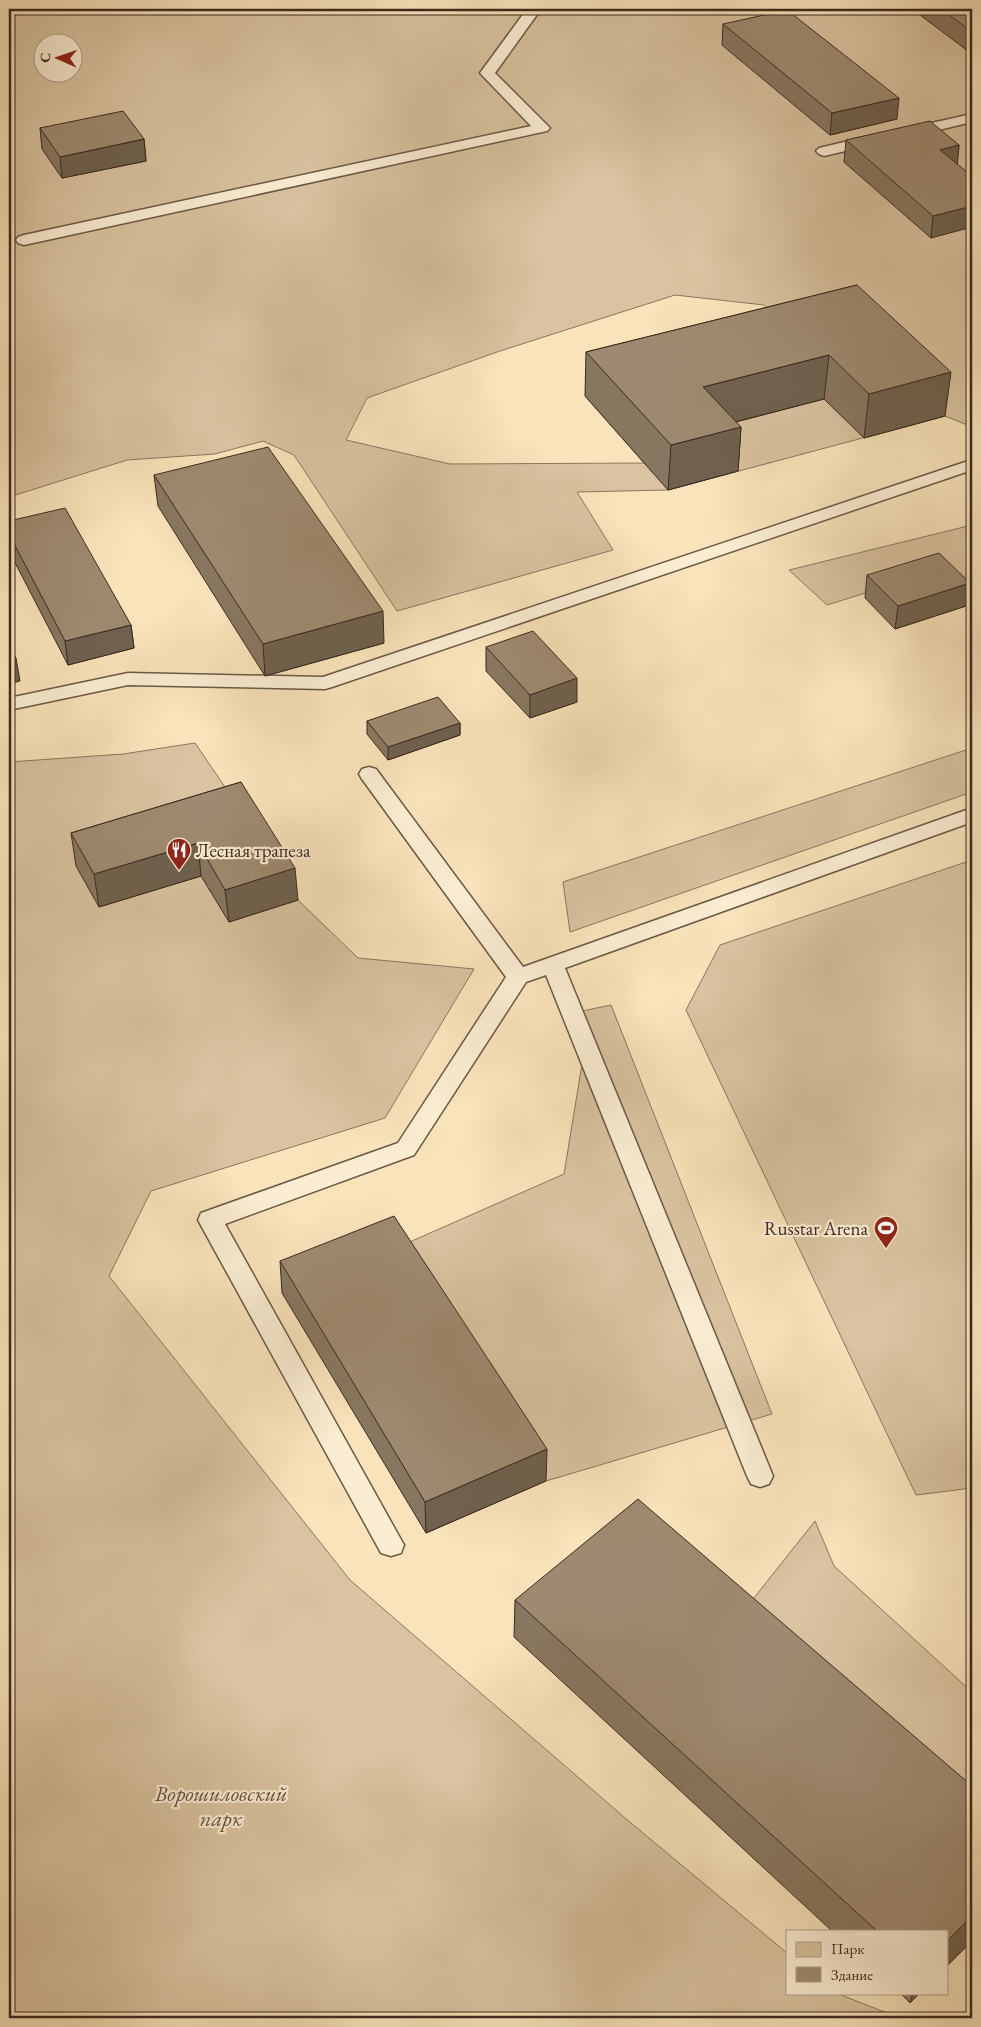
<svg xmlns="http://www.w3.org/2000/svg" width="981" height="2027" font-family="'EB Garamond',serif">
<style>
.green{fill:#d9c3a0;stroke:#8a7660;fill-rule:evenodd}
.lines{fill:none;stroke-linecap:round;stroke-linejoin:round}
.service-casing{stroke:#6b5846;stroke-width:3}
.service{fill:#fbedd2;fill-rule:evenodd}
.wall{fill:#887760;stroke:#3c2920}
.shaded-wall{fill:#6f614e;stroke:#3c2920}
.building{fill:#9e8a70;stroke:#3c2920}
.labels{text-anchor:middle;stroke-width:4.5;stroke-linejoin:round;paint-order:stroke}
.poi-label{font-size:19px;fill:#3c2920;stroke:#fbedd2;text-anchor:start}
.near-park-label{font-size:22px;font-style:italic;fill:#635040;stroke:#fbedd2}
</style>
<rect width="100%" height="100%" fill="#f9e3ba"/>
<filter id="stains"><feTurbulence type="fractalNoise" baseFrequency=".004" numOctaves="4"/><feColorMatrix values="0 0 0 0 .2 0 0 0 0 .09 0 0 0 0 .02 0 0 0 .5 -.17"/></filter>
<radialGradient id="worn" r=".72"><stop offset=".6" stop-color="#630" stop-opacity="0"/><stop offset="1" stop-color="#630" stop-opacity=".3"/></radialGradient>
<path class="green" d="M9 9H972V427L945 416 668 490 577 492 613 550 397 611 294 455 263 441 215 454 127 460 9 497ZM42 42H72V72H42ZM675 295 764 305 800 341 585 396 644 463 450 464 346 440 367 398 500 351Z
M972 525V606L936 571 827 605 789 570Z
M195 743 244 815 298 900 358 958 474 969 385 1118 151 1191 109 1276 350 1580 631 1823 787 1953V1993H836L900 2018H9V762L123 754Z
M972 748V792L570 932 563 882Z
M972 860V1488L916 1495 686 1010 720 945Z
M611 1005 772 1414 546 1481 396 1248 564 1174 584 1052 582 1011Z
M815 1521 834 1566 972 1692V1830L734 1623Z"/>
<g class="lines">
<defs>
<path id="service" d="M527 9H541L495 73 550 128 547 131 24 245 18 243 16 240 18 237 24 235 531 126 480 73Z
M972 114V122L905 138 900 136 897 133 900 130Z
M874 135 879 137 882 140 879 143 824 156 819 154 816 151 819 148Z
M968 461 972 462V470L332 687 325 689 128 685 9 710V698L128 673 323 677Z
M369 767 376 769 523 967 972 808V822L565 968 773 1476 769 1484 760 1487 751 1484 747 1476 546 975 526 982 414 1155 225 1224 404 1545 401 1553 391 1556 381 1553 198 1220 201 1213 398 1143 506 977 362 779 359 774 362 769Z"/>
</defs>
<use href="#service" class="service-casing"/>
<use href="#service" class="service"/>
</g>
<path class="wall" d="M912 9H972V54Z
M723 24 897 119 830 135 722 45Z
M40 128 144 139 146 161 62 178 42 149Z
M846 140 959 145 957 164 931 238 844 162Z
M857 285 945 416 864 438 824 399 736 422 741 427 738 471 668 490 585 396 586 352Z
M154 475 384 643 265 676 158 506Z
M9 521 131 625 134 648 68 665 9 551Z
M867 575 970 583 966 606 895 629 865 598Z
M486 647 577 702 530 718 486 671Z
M367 721 460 723V735L388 760 367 734Z
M241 782 298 900 229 922 201 876 99 907 76 866 71 833Z
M280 1261 546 1481 426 1533 282 1293Z
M515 1600 972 1786V1941L947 1966V1931H832L514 1637Z
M900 1993H920L910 2003Z"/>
<path class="shaded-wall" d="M899 98 897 119 830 135 832 113Z
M144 139 146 161 62 178 60 157Z
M959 145 957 167 940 150Z
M972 206V227L931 238 933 216Z
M829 355 824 399 700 431 703 387Z
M951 372 945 416 864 438 869 394Z
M741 427 738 471 668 490 671 445Z
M970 583 966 606 895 629 898 606Z
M383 611 384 643 265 676 263 644Z
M131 625 134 648 68 665 65 641Z
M16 658 20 681 9 684V660Z
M577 678V702L530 718V695Z
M460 723V735L388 760V747Z
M198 843 201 876 99 907 94 874Z
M295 868 298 900 229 922 225 890Z
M547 1449 546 1481 426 1533 425 1502Z
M972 1916V1941L947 1966V1941Z
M913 1993H920L910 2003Z"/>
<path class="building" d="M941 9H972V32Z
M787 10 899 98 832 113 723 24Z
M123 111 144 139 60 157 40 128Z
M930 121 959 145 940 150 967 172 972 171V206L933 216 846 140Z
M857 285 951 372 869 394 829 355 703 387 741 427 671 445 586 352Z
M268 447 383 611 263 644 154 475Z
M65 508 131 625 65 641 9 534V521Z
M939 553 970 583 898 606 867 575Z
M533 631 577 678 530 695 486 647Z
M9 643 16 658 9 660Z
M438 697 460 723 388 747 367 721Z
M241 782 295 868 225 890 198 843 94 874 71 833Z
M394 1216 547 1449 425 1502 280 1261Z
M638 1499 972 1786V1916L947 1941V1931H877L515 1600Z"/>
<defs>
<symbol id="restaurant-pin" viewBox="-11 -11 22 30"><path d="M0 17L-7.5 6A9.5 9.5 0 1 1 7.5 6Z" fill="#8f2418" stroke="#fbedd2"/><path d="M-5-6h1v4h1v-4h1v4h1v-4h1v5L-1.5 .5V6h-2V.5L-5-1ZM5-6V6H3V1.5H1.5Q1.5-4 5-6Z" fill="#fff"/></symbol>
<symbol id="stadium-pin" viewBox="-11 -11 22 30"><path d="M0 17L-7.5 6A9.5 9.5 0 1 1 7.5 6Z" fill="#8f2418" stroke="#fbedd2"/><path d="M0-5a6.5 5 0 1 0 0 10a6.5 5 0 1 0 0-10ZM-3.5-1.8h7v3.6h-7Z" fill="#fff"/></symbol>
</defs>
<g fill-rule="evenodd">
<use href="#restaurant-pin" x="165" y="836" width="28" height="38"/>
<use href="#stadium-pin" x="872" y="1214" width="28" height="38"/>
</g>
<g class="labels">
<g class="poi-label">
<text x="196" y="857">Лесная трапеза</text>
<text x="868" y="1235" text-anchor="end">Russtar Arena</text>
</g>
<g class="near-park-label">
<text x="221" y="1801">Ворошиловский<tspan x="221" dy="25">парк</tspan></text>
</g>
</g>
<rect width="981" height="2027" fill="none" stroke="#f9e3ba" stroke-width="30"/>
<rect x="10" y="10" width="961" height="2007" fill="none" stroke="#3c2920" stroke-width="2.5"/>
<rect x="15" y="15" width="951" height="1997" fill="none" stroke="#3c2920"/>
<rect x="786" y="1930" width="162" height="65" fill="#fbedd2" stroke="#af9f8b"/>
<rect x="796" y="1942" width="25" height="15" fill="#d9c3a0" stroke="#af9f8b"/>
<text x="831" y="1954" font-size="15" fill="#3c2920">Парк</text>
<rect x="796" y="1967" width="25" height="15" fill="#9e8a70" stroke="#af9f8b"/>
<text x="831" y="1980" font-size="15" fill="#3c2920">Здание</text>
<g transform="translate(58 58) rotate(272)"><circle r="24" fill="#fbedd2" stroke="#af9f8b"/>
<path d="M0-4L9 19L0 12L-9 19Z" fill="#8f2418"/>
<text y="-8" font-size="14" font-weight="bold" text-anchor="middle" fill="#3c2920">С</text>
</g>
<rect width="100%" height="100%" filter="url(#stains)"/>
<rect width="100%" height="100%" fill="url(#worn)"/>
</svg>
